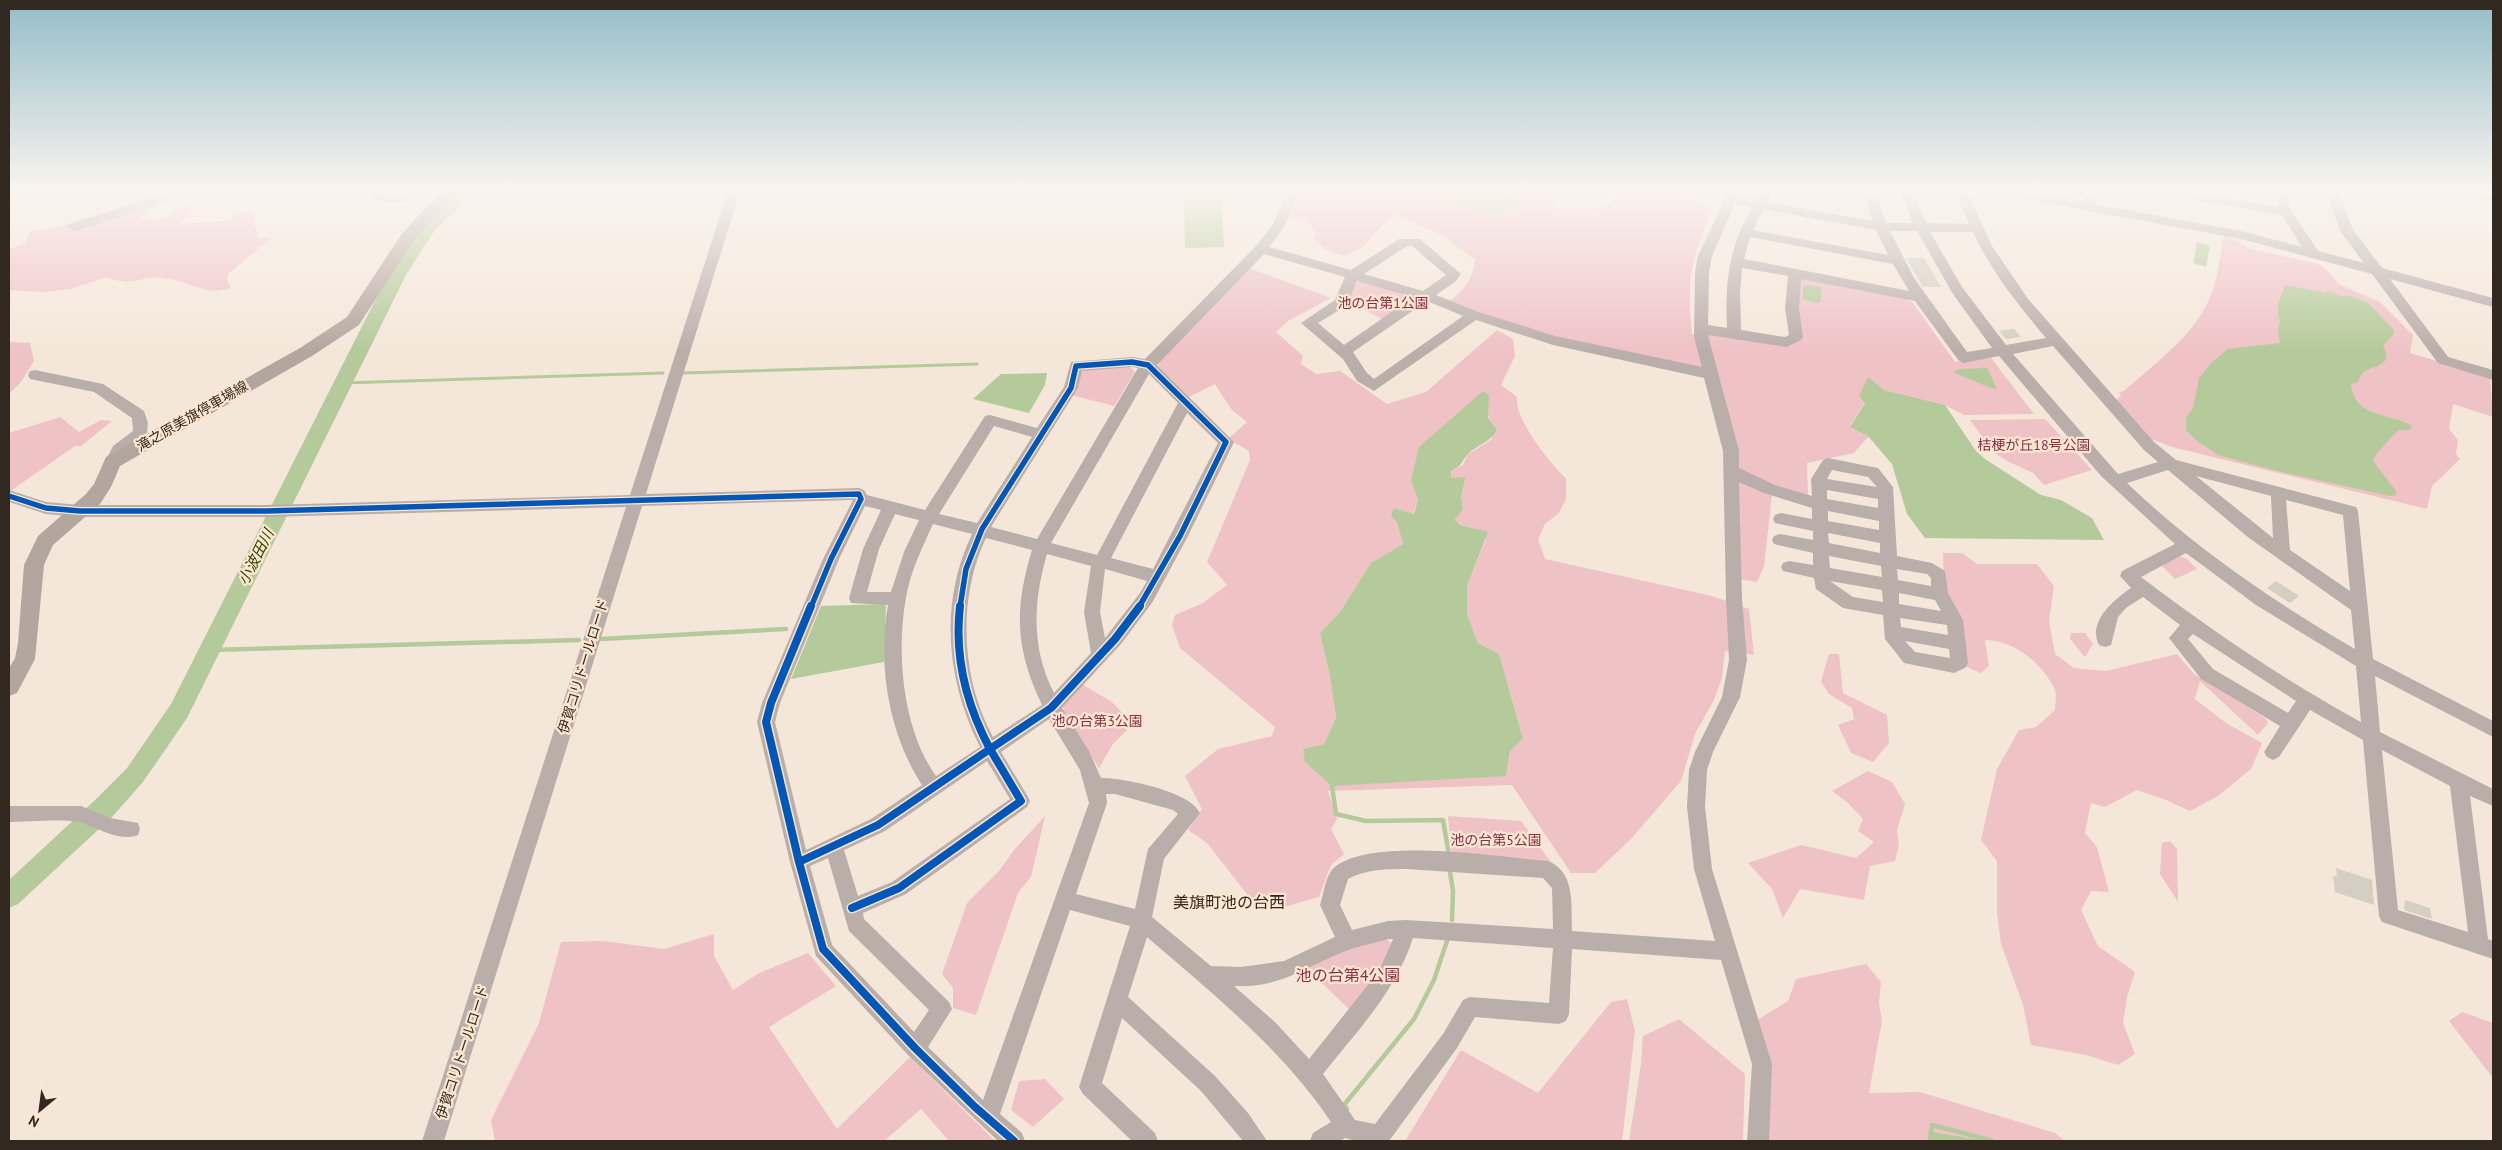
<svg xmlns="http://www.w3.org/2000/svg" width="2502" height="1150" font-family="'PT Sans','Noto Sans JP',sans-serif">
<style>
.green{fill:#efc2c6;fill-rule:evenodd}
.water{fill:#b4ca9a}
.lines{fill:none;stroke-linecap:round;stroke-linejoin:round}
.stream-far1{stroke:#b4ca9a;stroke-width:3}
.stream{stroke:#b4ca9a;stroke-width:4.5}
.river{fill:#b4ca9a;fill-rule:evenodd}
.building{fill:#d5cec3}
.minor{fill:#baaeaa;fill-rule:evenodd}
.major{fill:#b3a69e;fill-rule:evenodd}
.cycleway-far1-casing{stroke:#fee7d0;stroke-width:8}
.cycleway-casing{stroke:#fee7d0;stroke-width:11}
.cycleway-far1{stroke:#0057b8;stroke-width:5.5}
.cycleway{stroke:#0057b8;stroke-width:8}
.labels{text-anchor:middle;stroke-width:4.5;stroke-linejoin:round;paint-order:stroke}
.park-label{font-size:14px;fill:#872e4b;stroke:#fee7d0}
.street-label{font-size:14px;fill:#312920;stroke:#fee7d0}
.water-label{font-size:15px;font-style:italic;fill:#274702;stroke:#fee7d0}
.quarter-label{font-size:16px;fill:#312920;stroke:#fee7d0}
.near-park-label{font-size:16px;fill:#872e4b;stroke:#fee7d0}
</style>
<rect width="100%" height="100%" fill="#f4e7da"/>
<path class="green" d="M1301 191H1425L1468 205 1488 216 1510 210 1515 197 1501 191H1554L1557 209H1592L1605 206 1626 191H1661L1688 197 1714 207C1690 260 1687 276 1692 334L1705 336 1709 333 1790 346 1800 338 1796 300 1798 280 1803 278 1906 298 1913 303 1955 362 1991 358 2034 414 1964 415 1945 405 1884 390 1865 402 1850 426 1869 436 1854 453 1807 463 1808 496 1773 485 1764 567 1757 582 1740 579 1718 373 1552 336 1449 302C1464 290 1473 279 1475 260L1443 236 1397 215 1382 226 1363 247 1345 256 1325 249 1314 239 1316 233 1308 223 1291 216Z
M2033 191H2087L2070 202 2033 194Z
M191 203 190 212 178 225C193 221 210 224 226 220 239 216 234 211 252 212L258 238 272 237 228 274 227 280 231 288C204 297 189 280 163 278 140 275 134 288 106 277L71 289 46 292 9 290V249L25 243 29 232 149 208 140 219C149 220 163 220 171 215 181 209 178 205 191 203Z
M2224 234 2251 249 2318 264 2330 273 2338 284 2380 302 2413 335 2410 353 2490 377 2493 417 2453 404 2449 429 2458 440 2456 454 2460 459 2432 486 2427 509 2172 447 2146 437 2114 402 2121 396 2119 392 2124 391C2153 365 2191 338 2208 302 2218 282 2220 255 2224 234Z
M1246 267 1331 298 1288 321 1276 332 1303 356 1301 364 1316 374 1340 371 1387 404 1426 392 1497 330 1513 339 1515 356 1501 385 1517 397C1514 418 1550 464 1566 478V499L1559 513 1545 524 1538 539 1545 559 1712 596 1749 609 1754 655 1725 651 1722 678 1714 700 1695 734 1681 781 1631 839 1595 873H1571L1512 785 1328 791 1337 819 1331 829 1344 854 1331 865 1319 897 1277 909 1250 898 1207 843 1188 830 1202 809 1185 776 1218 749 1272 736 1275 727 1180 648 1172 625 1175 615 1203 603 1227 585 1207 562 1250 460 1249 451 1228 439 1247 422 1231 409 1215 384 1189 397 1159 367V362ZM1489 395 1487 407 1492 439 1467 455 1463 465 1451 471V478H1466L1461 496 1463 509 1453 520C1468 530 1472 522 1486 539L1467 586V614L1478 643 1499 654 1523 737 1510 751 1506 776 1306 762 1303 749 1324 744 1336 718 1330 676 1320 633 1340 612 1371 563 1403 544 1394 508 1413 514 1418 500 1411 481Z
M1360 281 1415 297 1384 320 1347 301 1354 283Z
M9 342 30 343 34 361 21 382 9 394Z
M1130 367 1135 372 1114 406 1071 395 1082 372 1086 369Z
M60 417 79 432 101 420 112 421 81 446H75L9 492V433Z
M2045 419 2092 470 2044 485 2033 473 2007 461 1993 452 1970 420Z
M1943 553H1962L1977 564H2037L2054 586 2049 621 2055 654 2074 668 2106 671 2177 654 2194 674 2265 718 2268 723 2258 735 2200 681 2195 699 2226 723 2262 743 2251 769 2218 796 2190 811 2166 800 2137 790 2105 807 2091 803 2085 833 2097 847 2109 892 2091 891 2081 910 2098 946 2135 972 2127 997 2123 1023 2135 1054 2118 1065 2086 1055 2031 1045 2023 1005 2001 944 1997 914V861L1981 840 1997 769 2019 730 2036 727 2055 710C2055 704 2057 695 2055 690 2043 664 2014 640 1985 640L1989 666 1981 673 1964 666 1944 590Z
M2179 556 2187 559 2197 569 2175 579 2161 565Z
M2071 633H2085L2093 644 2085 657 2070 639Z
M1829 654H1839L1843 693 1887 715 1889 743 1873 762 1851 753 1838 725 1854 719 1852 708 1829 694 1821 681Z
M1080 683 1112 702 1133 724 1113 744 1099 768 1063 712 1065 701Z
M1868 771 1892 782 1905 804 1897 830 1899 845 1895 861 1870 866 1864 900 1800 889 1783 918 1772 889 1748 863 1801 845 1856 858 1874 842 1858 831 1863 819 1848 803 1832 791Z
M1045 816 1031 877 1018 893 976 1015 953 1008V988L942 974 967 903 999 871 1014 850Z
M1448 816 1521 821 1553 865 1452 857Z
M2170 841 2177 849 2178 902 2160 874 2162 843Z
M714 934V956L733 990 759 973 808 953 836 986 769 1027 837 1129 910 1057 995 1141H949L921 1109 884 1141H495L491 1120 539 1023 561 942 603 941 664 949Z
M1385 937 1394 947 1384 965 1351 1011 1306 968 1354 945Z
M1866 964 1881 982 1879 1003 1882 1021 1869 1093 1920 1092 2055 1133 2065 1141H1986L1928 1131 1930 1141H1763L1771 1063 1754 1022 1788 1001 1796 979Z
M1627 999 1635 1031 1622 1141H1405L1461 1050 1538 1093 1611 1002Z
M2462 1012 2493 1023V1078L2449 1021Z
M1679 1019 1745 1074 1743 1141H1629L1641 1064 1643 1036Z
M1045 1079 1064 1099 1033 1127 1011 1110 1019 1081Z"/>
<path class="water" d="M1184 191H1221L1224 247 1185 248Z
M1425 191C1446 191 1505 184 1518 202L1517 208 1487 216 1468 205Z
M2197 242 2210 246 2206 267 2193 263Z
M1807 285 1820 287 1822 290 1820 302 1816 303 1803 299V287Z
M2285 285 2326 293 2328 290 2340 296H2352L2368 303 2394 330 2393 335 2383 346C2395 368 2370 364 2362 374 2360 376 2359 379 2358 382L2351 384C2354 418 2388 412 2412 426L2410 430H2399C2394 434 2373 456 2373 461L2396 491V495L2390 496 2281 472 2218 455 2197 441 2186 430V418L2193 408 2199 378 2212 362 2228 349 2280 343 2278 330 2280 319C2274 309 2282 295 2285 285Z
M1987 368 1997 389 1990 388 1953 372 1959 369Z
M1047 373 1045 385 1029 413 973 399 1001 374Z
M1868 377 1884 390 1945 405 1976 451 1985 459 2041 495 2061 500 2092 518 2104 540 1925 538 1907 514 1892 464 1868 436 1850 427 1865 403 1859 396Z
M1483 391 1489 395 1488 418 1497 430C1490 443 1476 445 1467 455 1459 465 1464 464 1451 471V478L1466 477 1461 496 1463 509 1454 520 1461 525 1488 532 1467 586V614L1478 643 1499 654 1523 738 1510 751 1506 776 1332 786 1305 762 1303 749 1324 744 1336 718 1330 676 1320 633 1340 612 1371 563 1403 544 1397 522 1391 516 1394 508 1414 514 1418 500 1411 481 1419 447Z
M884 604 886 606 884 662 791 679 821 606Z
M1928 1131 1986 1141H1930Z"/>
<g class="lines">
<path class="stream-far1" d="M684 373 977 364
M343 383 663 373"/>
<path class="stream" d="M601 639 786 629
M210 650 579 640
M1334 783 1332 786 1336 814 1366 821 1443 820 1449 855
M1450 872 1453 891 1452 920
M1347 1109 1344 1105 1414 1019 1434 980 1447 941
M1930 1141 1932 1125 1993 1141"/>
<path class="river" d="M456 191H474L434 231 406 275 187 718 143 782 112 817 18 904 9 908V880L94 801 127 768 171 704 388 275 422 223Z"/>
</g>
<path class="building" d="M1906 258H1924L1941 287H1923Z
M2014 329 2021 337 2006 339 1999 331Z
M2276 581 2299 596 2290 603 2267 588Z
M2336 868 2372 880 2374 905 2335 892 2333 876 2337 877Z
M2405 900 2430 908 2432 919 2404 910Z"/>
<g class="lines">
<path class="minor" d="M172 191H191L189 194 79 230 74 231 68 227 69 224Z
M369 191H381L383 194C398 196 412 191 426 191 415 204 389 204 374 200Z
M728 191H740L646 494 859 488 864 490 867 495 925 510 985 416 990 415 1037 428 1064 387 1071 362 1132 357 1145 359 1256 246 1272 226 1288 191H1300L1284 227 1269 247 1351 270 1399 239H1420L1461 274 1456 281 1436 295 1479 312 1555 336 1702 367 1694 337 1695 272 1698 256 1729 191H1741L1739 197 1756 200 1761 191H1773L1767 202 1873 221 1865 198 1842 194 1840 191H1875L1886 223H1913L1900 191H1912L1926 223 1969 224 1955 191H1967L1992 246 2028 299 2154 442 2176 460 2356 507 2358 511 2373 659 2493 721V737L2375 676 2380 732 2493 789V806L2470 796 2488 939 2493 941V959L2382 922 2379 916 2363 740 2310 710 2279 757 2273 760 2267 757 2264 752 2280 726 2201 679 2169 638 2180 625 2143 597 2126 608 2118 617 2111 645 2105 647 2099 645C2087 621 2115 599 2131 588L2120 576 2122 571 2175 544 2101 476 1999 356 1964 363 1959 361 1915 301 1801 279 1799 308 1803 337 1801 340 1787 347 1708 335 1739 451V468L1775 485 1812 496 1811 479 1823 460 1828 458 1878 468 1893 487 1897 556 1932 563 1945 571 1948 593 1963 620 1968 663 1965 668 1954 673 1904 663 1885 639 1883 615 1843 608 1816 589 1814 578 1783 571 1781 567 1783 563 1789 561 1813 565V553L1774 544 1772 540 1774 536 1780 534 1813 540V531L1775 523 1773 519 1775 515 1781 513 1812 519V508L1764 493 1739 482 1742 599 1747 660 1740 697 1713 752 1707 770 1705 807 1712 869 1772 1064 1769 1141H1747L1752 1064 1721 960 1572 949 1569 1014 1566 1021 1559 1024 1475 1017 1457 1048 1389 1141H1356L1345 1138 1340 1141H1310L1313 1133 1331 1122C1282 1049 1213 994 1147 937L1128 997 1215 1076 1248 1113 1267 1141H1243L1201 1091 1122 1018 1102 1083 1155 1133 1158 1141H1132L1083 1094 1079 1087 1130 926 1070 910 1000 1114 1022 1133 1025 1141H998L908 1055 816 956 790 862 760 735 757 722 762 703 823 559 853 500 642 506 444 1141H422L626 507 267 517H80L46 514 9 502V490L46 502 80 505H267L630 495ZM1735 204 1752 207C1729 248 1725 280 1727 328L1708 325 1709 272 1712 256ZM1763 209 1876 230 1888 255 1753 230ZM1890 231H1917L1953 294 1992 348 1967 352 1914 278ZM1930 232H1973C1991 271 2019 306 2046 338L2006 345 1962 287ZM1750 237 1893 264 1909 291 1744 259ZM1407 246H1412L1446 275 1423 291 1364 274ZM1264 254 1345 277 1335 300 1301 323 1343 359 1357 381 1374 391 1476 320 1553 345 1704 378 1723 451 1726 599 1729 660 1722 697 1695 752 1689 770 1687 807 1694 869 1715 941 1572 931C1571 906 1576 872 1548 861 1498 857 1376 837 1336 866 1325 874 1324 894 1320 905L1335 937 1284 961 1241 967 1211 966 1152 917 1164 859 1200 813C1190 791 1124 778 1101 778L1089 751 1062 708 1121 644 1152 603 1188 536 1234 442 1157 365ZM1742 268 1788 276 1785 308 1789 335 1785 337 1741 330 1740 292ZM1357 281 1413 297 1344 345 1318 323 1346 306ZM1427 301 1463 316 1374 379 1367 373 1353 352ZM2053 346 2144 450 2158 462 2118 474 2013 354ZM1132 367 1138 368 1037 539 991 527 1078 388 1082 371ZM1149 374 1178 403 1097 555 1051 543ZM1187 413 1218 443 1153 569 1111 558ZM994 426 1032 437 977 523 939 514ZM1832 470 1868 477 1877 487 1827 479ZM2168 470 2249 538 2351 610 2355 649C2273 601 2196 549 2127 483ZM2196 476 2271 496 2273 538ZM1827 490 1878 499V508L1827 499ZM2286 500 2343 515 2350 591 2290 550ZM865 506 881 510 863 549 849 598 851 603 888 605C877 664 889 735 922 785L871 819 806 850 775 722 780 703 839 559ZM1828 511 1879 521V530L1828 521ZM895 514 919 520 904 552 891 592H867L879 549ZM933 524 972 534C939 603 946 680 980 747L936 776C901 727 895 645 908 588 913 566 924 544 933 524ZM1828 533 1880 543V553L1829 543ZM986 538 1032 550C1014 609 1015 649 1042 705L993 737C961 678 957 599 986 538ZM2186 553 2256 605 2356 666 2361 722C2284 680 2211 630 2141 577ZM1047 554 1091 566 1084 612 1091 653 1054 693C1031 648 1033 602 1047 554ZM1829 556 1881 566 1882 577 1830 568ZM1105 569 1147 581 1140 593 1105 638 1100 612ZM1897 569 1927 574 1931 578V586L1898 580ZM1830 581 1882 590 1883 602 1853 597ZM1899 593 1935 600 1941 611 1899 604ZM1900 618 1947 625 1948 635 1901 627ZM2193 634 2296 701 2288 713 2213 669 2188 639ZM1905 641 1949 649 1950 658 1915 652ZM1049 719 1080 770 1089 803 983 1100 928 1047 952 1009 949 1002 864 919 863 913 906 894 1027 807 1030 801 1027 795 1001 752ZM2382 750 2450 786 2468 932 2398 910ZM987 761 1010 799 892 882 858 896 844 850 885 831ZM1106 794H1115L1173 810 1178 814 1148 849 1135 909 1076 894 1107 803ZM828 858 849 931 929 1010 914 1032 832 945 810 866ZM1407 869 1543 878 1552 888 1553 929 1406 920 1388 921 1352 930 1340 905 1348 879C1366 869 1387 869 1407 869ZM1413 938 1553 948 1549 1003 1470 997 1463 1000 1443 1034 1375 1124 1355 1120 1323 1074C1357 1031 1396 991 1413 938ZM1388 939H1393L1379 971 1309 1059 1276 1023 1234 986C1284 988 1307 965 1351 949 1363 945 1376 943 1388 939Z
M1997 191H2024L2081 201 2096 191H2110L2094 204 2241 231 2302 247 2282 215 2165 195 2159 191H2187L2278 207 2274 191H2286L2292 212 2318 251 2364 263 2340 231 2326 191H2338L2353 230 2382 268 2493 298V307L2390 279 2448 357 2493 370V380L2438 363 2372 274 2241 239 2003 195Z
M2447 191H2475L2493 194V202L2453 195Z
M35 370 103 384 144 411 148 423 147 433 124 453 118 466H108L105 462 113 446 133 431 132 418 94 392 30 379 28 375 30 371Z
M9 806H81L110 818 138 823 140 829 138 835C119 842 100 829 82 823 68 818 26 822 9 822Z"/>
<path class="major" d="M441 191H458L412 243 359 325 312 356 120 466 111 487 100 504 53 545 44 565 35 659 17 693 9 696V668L15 658 18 643 24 565 38 536 86 494 94 484 106 457 300 348 347 317 401 235Z"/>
<defs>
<path id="cycleway-far1" d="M9 496 46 508 80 511H267L859 494 861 499 831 559 811 607
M960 607 966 569 982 529 1071 388 1076 366 1132 362 1148 365 1226 442 1180 536 1139 607"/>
<path id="cycleway" d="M811 606 771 703 766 722 799 862 823 949 915 1048 975 1107 1014 1141
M960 606C954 657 966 704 990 749
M990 749 1051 708 1115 639 1140 606
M799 862 878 825 990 749
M852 908 899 888 1021 801 990 749"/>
</defs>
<use href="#cycleway-far1" class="cycleway-far1-casing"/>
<use href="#cycleway" class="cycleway-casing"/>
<use href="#cycleway-far1" class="cycleway-far1"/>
<use href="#cycleway" class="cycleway"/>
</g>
<linearGradient id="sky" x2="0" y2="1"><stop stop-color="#93bdc9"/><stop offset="0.54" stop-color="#faf4ee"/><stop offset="1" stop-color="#faf4ee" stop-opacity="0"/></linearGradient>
<rect width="2502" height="352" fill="url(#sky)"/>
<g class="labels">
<g class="park-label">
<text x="1383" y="308">池の台第1公園</text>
<text x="2034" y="450">桔梗が丘18号公園</text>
<text x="1097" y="726">池の台第3公園</text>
<text x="1496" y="845">池の台第5公園</text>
</g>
<g class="street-label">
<text transform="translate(192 416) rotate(-30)" y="5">滝之原美旗停車場線</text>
<text transform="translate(583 666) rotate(-73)" y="5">伊賀コリドールロード</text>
<text transform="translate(462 1052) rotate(-72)" y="5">伊賀コリドールロード</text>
</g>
<g class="water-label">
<text transform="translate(256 557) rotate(-63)" y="5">小波田川</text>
</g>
<g class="quarter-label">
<text x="1229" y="908">美旗町池の台西</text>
</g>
<g class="near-park-label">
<text x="1348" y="981">池の台第4公園</text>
</g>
</g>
<rect width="2502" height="1150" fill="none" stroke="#312920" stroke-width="20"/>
<g transform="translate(40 1110) rotate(209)" stroke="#fee7d0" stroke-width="4" paint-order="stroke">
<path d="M0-4L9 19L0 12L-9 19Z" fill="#312920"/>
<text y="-8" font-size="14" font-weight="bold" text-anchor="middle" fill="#312920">N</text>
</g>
</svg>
